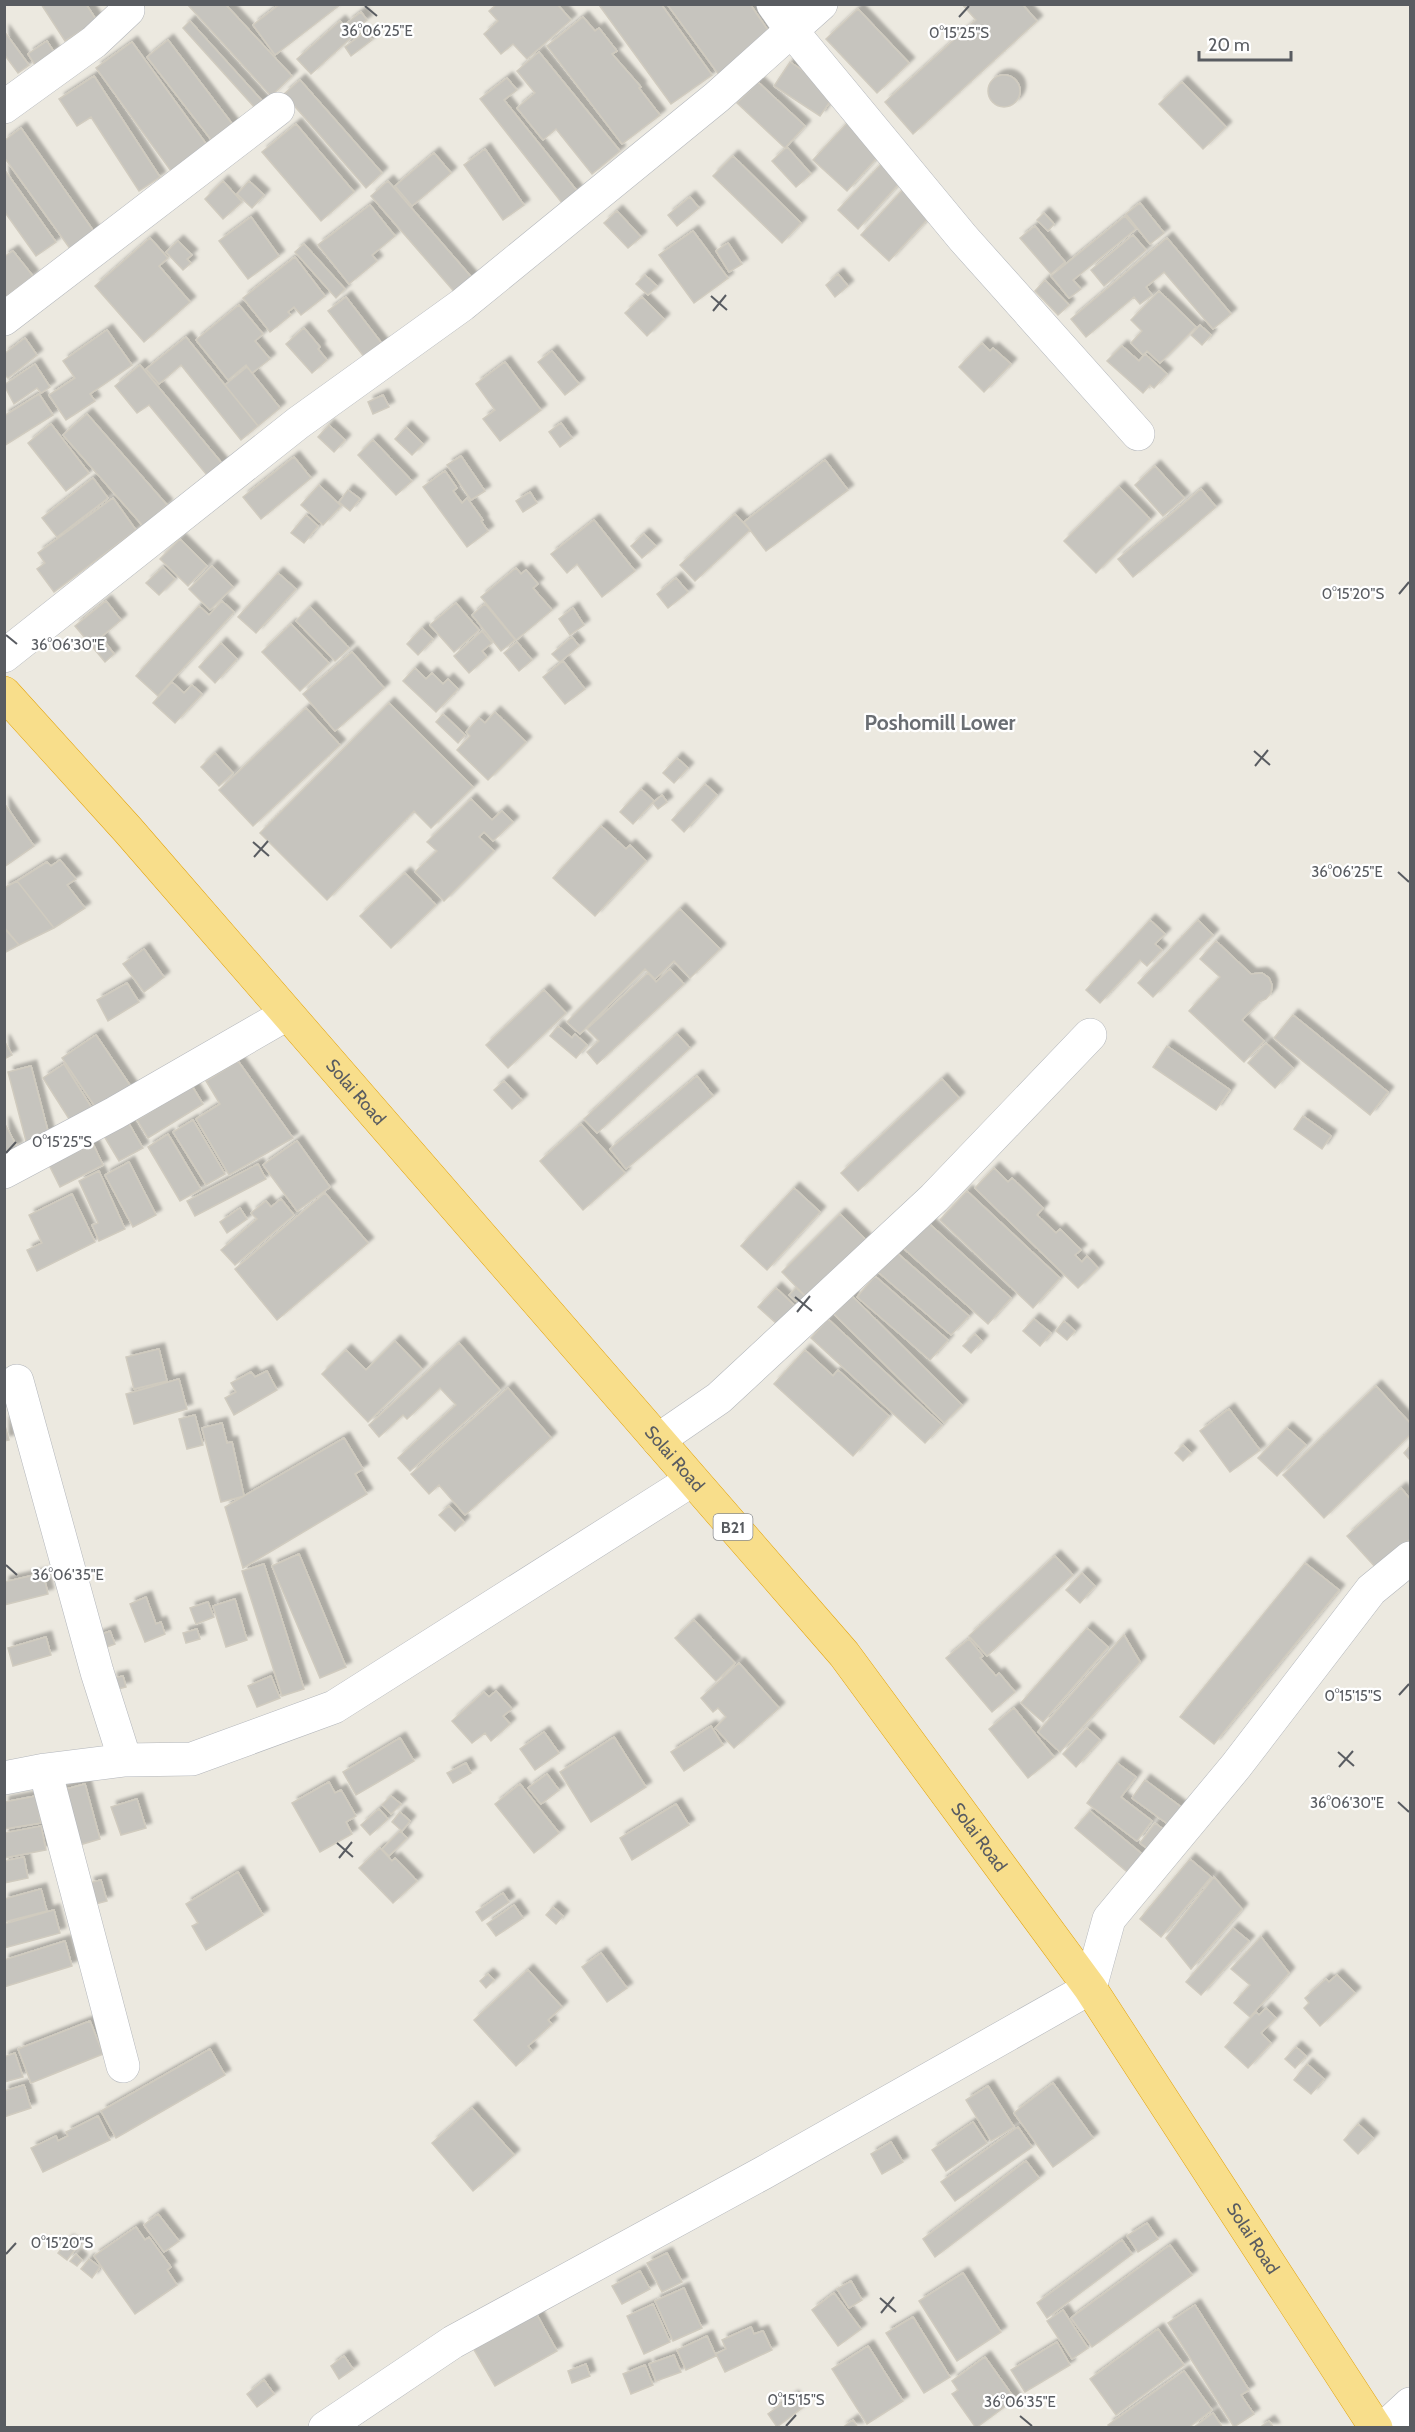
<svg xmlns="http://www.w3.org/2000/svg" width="1415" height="2432" font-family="Cabin,sans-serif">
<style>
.building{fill:#c6c4be;stroke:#d0cbbf;stroke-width:1.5;filter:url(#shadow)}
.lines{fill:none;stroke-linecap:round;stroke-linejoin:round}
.street-casing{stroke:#b3b6bb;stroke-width:34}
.highway-casing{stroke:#e3a309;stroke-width:34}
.street{stroke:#fff;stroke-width:33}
.highway{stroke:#f8de8b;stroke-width:33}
.ticks{fill:none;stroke:#595c61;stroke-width:2}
.labels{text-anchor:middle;stroke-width:4.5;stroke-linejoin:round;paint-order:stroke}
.shield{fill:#fff;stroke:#8b8d90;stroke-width:1.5}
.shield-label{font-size:16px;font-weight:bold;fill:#595c61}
.street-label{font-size:18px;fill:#595c61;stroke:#fff}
.quarter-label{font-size:21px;font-weight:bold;fill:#6a6e73;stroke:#fff}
.ticks-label{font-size:15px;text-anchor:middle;fill:#595c61;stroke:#fff;stroke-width:4.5;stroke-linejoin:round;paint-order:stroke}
</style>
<defs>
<filter id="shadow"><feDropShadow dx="5.5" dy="-5.5" stdDeviation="1.5" flood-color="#0004"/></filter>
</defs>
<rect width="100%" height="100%" fill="#ece9e0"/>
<path class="building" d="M41 4H86L97 21 65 41Z
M187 4H225L292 76 271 96Z
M280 4H341L275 55 253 25Z
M497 4H557L571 20 527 59 513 44 501 54 484 34 498 21 489 11Z
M661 4 712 75 671 104 599 5Z
M667 4H750L772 36 719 75Z
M962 4H1022L1037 21 913 134 885 102 976 20Z
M858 9 909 63 877 93 826 39Z
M361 12 367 20 353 30 347 23Z
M583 17 595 31 599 28 617 51 612 54 641 87 639 88 660 115 622 144 547 46Z
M190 21 264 103 256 109 183 28Z
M340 21 353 36 311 74 297 59Z
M4 31 29 65 18 73 4 54Z
M365 32 372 40 351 56 345 47Z
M168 40 237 130 216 146 147 57Z
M47 41 54 52 35 65 28 54Z
M132 42 207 145 171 171 96 68Z
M539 52 620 151 592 174 556 129 543 140 517 108 535 93 517 71Z
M790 62 836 93 820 116 774 86Z
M988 91a16 16 0 1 1 32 0a16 16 0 1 1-32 0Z
M94 76 160 177 139 191 91 117 77 126 59 99Z
M507 78 517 90 504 100 577 191 562 203 480 99Z
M300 80 382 173 366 188 284 94Z
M758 82 805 126 785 148 737 103Z
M1182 82 1226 127 1203 149 1159 104Z
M849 121 883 151 847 191 813 160Z
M296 124 354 192 321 221 262 152Z
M21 128 95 233 71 250 4 157V141Z
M787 147 811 174 796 187 772 161Z
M485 149 524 205 503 220 464 165Z
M434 153 451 173 412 206 395 186Z
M733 156 801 223 782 243 713 176Z
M886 159 905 177 858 229 838 210Z
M4 169 56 242 36 256 4 211Z
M223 181 242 202 223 219 205 199Z
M249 181 264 195 252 208 237 194Z
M388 181 473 279 457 295 371 196Z
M908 184 936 210 889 261 861 235Z
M690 197 699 208 677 226 668 215Z
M1140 203 1164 233 1150 244 1126 214Z
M370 205 395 236 372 255 377 261 349 284 318 245Z
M617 211 641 237 628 248 604 223Z
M1044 213 1054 224 1048 231 1037 220Z
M1125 216 1136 229 1073 280 1081 289 1069 298 1051 276Z
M251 217 279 256 248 279 219 241Z
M1035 226 1065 262 1051 274 1020 238Z
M693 231 728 278 694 303 659 255Z
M1133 235 1146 250 1104 286 1091 270Z
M150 238 168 258 159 266 190 302 144 342 95 286Z
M1167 238 1231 314 1213 329 1164 272 1146 287 1152 295 1140 304 1134 297 1086 337 1071 319Z
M178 241 192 255 187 259 191 263 183 270 166 252Z
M728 243 742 264 729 272 716 251Z
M304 244 345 289 336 298 295 252Z
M13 251 33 276 4 298V257Z
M295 257 325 296 301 315 294 307 288 312 291 315 270 332 243 298Z
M838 274 848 286 835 297 826 285Z
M645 275 657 286 648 295 636 284Z
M1045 280 1069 305 1058 315 1035 291Z
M1159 291 1196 327 1160 363 1147 351 1143 355 1131 343 1142 331 1131 320Z
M346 297 387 350 369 363 328 311Z
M642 297 664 319 647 336 625 313Z
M239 305 263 334 255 341 270 359 252 373 246 365 228 380 196 340Z
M1200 325 1211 335 1202 345 1191 335Z
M304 328 320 347 318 349 327 360 312 373 286 344Z
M107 330 132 365 90 394 95 401 66 420 49 395 75 378 63 361Z
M186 337 258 426 241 440 181 365 159 384 146 369Z
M25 338 37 355 8 378 4 374V354Z
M982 343 990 351 993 348 1011 364 984 392 959 367Z
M1122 346 1139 361 1145 354 1167 374 1154 388 1150 385 1143 393 1107 361Z
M552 351 579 384 565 395 538 362Z
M505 362 541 410 500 441 483 419 495 410 476 384Z
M35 364 50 387 41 393 37 388 14 404 4 385Z
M140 365 225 467 211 480 149 405 137 413 115 386Z
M247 367 280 408 258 426 225 385Z
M39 394 53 415 4 446V416Z
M383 395 389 407 373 414 368 402Z
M87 414 167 505 143 526 63 435Z
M561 423 572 438 560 447 549 432Z
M51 424 89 473 66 491 28 443Z
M329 425 345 440 334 452 318 437Z
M406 427 423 444 412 455 395 439Z
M373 440 412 481 396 495 358 455Z
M461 456 485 491 471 500 447 465Z
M294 457 311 478 261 519 243 497Z
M825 460 848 490 766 551 744 522Z
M1155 466 1184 498 1163 516 1135 485Z
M445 471 457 488 453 491 462 503 467 498 483 520 481 521 488 531 467 547 423 487Z
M93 478 108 498 57 537 42 518Z
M319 485 341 506 323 525 301 505Z
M1119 487 1150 519 1096 573 1064 541Z
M1201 489 1216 507 1133 577 1118 559Z
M348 490 360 499 350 511 339 502Z
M530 492 537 503 523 512 516 501Z
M113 498 136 530 54 592 37 569 45 563 38 553Z
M735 514 750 530 695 581 680 565Z
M306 515 318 526 304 543 291 533Z
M594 520 635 571 602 597 577 564 567 573 551 554Z
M644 534 656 546 642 558 631 546Z
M180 539 207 566 188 586 160 559Z
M212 566 233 587 210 610 189 589Z
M163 567 175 579 159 595 146 583Z
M516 568 521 574 526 570 538 584 533 588 552 610 516 640 481 597Z
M278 573 296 589 256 633 238 617Z
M676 578 688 592 668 608 657 594Z
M106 601 121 620 101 637 114 654 105 662 75 626Z
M222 601 234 612 158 696 136 676 199 606 209 615Z
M456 603 479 630 454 652 430 625Z
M485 604 515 640 501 651 472 615Z
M310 607 349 648 335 661 296 621Z
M573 608 584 625 570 635 559 619Z
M291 624 329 663 300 691 262 652Z
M422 628 433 639 418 655 407 644Z
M482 631 492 643 482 651 487 657 469 673 454 656Z
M572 637 579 646 560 662 552 654Z
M517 642 532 660 519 671 504 653Z
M221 643 237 659 215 683 199 667Z
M352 652 384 688 335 731 303 694Z
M563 661 585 689 565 704 543 677Z
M415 668 426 679 432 673 443 684 448 679 458 689 436 712 403 681Z
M172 682 184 693 192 685 202 694 175 723 153 703Z
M389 703 473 787 431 828 414 811 327 900 260 833Z
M306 708 340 745 253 826 219 790Z
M495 712 526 742 488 780 457 750 470 736 466 732 479 718 485 723Z
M443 714 465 735 458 743 436 722Z
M215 753 233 773 219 786 201 767Z
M677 758 688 768 674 783 663 773Z
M705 784 717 795 684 832 672 820Z
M641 789 654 801 633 824 620 812Z
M662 795 667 802 658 809 653 803Z
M471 799 492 820 502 811 513 822 493 841 484 832 479 837 494 851 444 901 415 872 437 851 427 842Z
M4 803 34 846 4 867Z
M601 826 626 849 630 845 646 861 595 916 553 878Z
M60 860 76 879 67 885 85 908 54 928 17 881 47 862 51 866Z
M405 873 436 905 391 948 360 916Z
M17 881 54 928 19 945 4 927V888Z
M680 909 720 949 690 978 674 961 655 979 645 969 580 1034 567 1022Z
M1150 920 1165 934 1155 944 1162 950 1147 966 1140 960 1100 1003 1086 990Z
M1198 920 1213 935 1153 997 1138 983Z
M4 928 19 945 4 953Z
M1216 941 1251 974 1262 973 1269 978 1272 985 1271 993 1266 999 1259 1002 1242 1020 1264 1041 1244 1062 1189 1011 1220 977 1200 959Z
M144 949 164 977 144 992 123 964Z
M670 969 684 984 597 1064 587 1052 599 1041 587 1029 648 973 656 982Z
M127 983 139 1002 108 1021 97 1000Z
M544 990 566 1013 508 1068 486 1045Z
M1293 1015 1388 1092 1370 1115 1274 1038Z
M558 1026 572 1038 575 1034 587 1045 576 1058 550 1036Z
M677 1034 690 1048 597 1133 584 1119Z
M96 1035 134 1091 100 1114 62 1058Z
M4 1040 12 1055 4 1059Z
M1266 1043 1293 1068 1275 1088 1248 1063Z
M1167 1046 1230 1090 1216 1110 1153 1067Z
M238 1061 293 1138 229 1175 196 1119 220 1104 206 1081Z
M64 1064 92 1108 71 1122 43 1078Z
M31 1066 50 1139 27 1145 8 1072Z
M697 1076 713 1096 626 1169 610 1149Z
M942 1079 959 1098 858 1191 841 1173Z
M504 1081 522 1100 512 1109 494 1090Z
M192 1086 203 1104 148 1138 137 1120Z
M1303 1116 1331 1136 1322 1149 1294 1129Z
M193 1120 225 1174 206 1185 173 1132Z
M4 1122 17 1147 4 1153Z
M128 1122 143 1148 119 1161 104 1136Z
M581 1124 625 1173 583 1210 540 1161Z
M168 1134 201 1189 180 1201 148 1147Z
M297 1141 330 1187 297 1211 263 1165Z
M93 1144 103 1165 60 1187 49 1165Z
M129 1162 156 1215 133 1227 105 1175Z
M258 1164 266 1179 195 1216 187 1201Z
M994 1168 1008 1182 1012 1178 1043 1208 1037 1215 1056 1233 1060 1229 1081 1250 1075 1255 1082 1262 1087 1256 1098 1268 1078 1288 975 1188Z
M99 1171 125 1229 99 1241 92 1225 98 1223 79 1181Z
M794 1188 820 1212 767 1270 741 1246Z
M967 1191 1060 1278 1033 1308 940 1220Z
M325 1193 368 1243 277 1320 235 1269Z
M72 1194 95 1242 37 1271 27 1250 42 1243 29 1215Z
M281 1199 294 1215 235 1265 221 1250 257 1219 251 1213 266 1201 271 1207Z
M240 1208 247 1219 227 1233 220 1222Z
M840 1214 866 1240 808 1299 782 1272Z
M924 1219 1011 1298 988 1324 901 1246Z
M896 1252 969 1316 951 1335 878 1272Z
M875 1276 948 1340 930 1360 857 1297Z
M776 1288 795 1306 777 1324 758 1307Z
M796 1288 805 1296 798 1303 789 1295Z
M852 1296 962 1405 944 1423 834 1314Z
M828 1319 942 1425 925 1443 811 1338Z
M1034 1319 1051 1333 1040 1346 1023 1331Z
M1064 1321 1075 1331 1067 1340 1056 1331Z
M975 1334 982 1341 971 1353 963 1346Z
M395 1341 422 1369 368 1422 322 1374 346 1350 366 1370Z
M459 1343 500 1390 410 1471 398 1458 456 1405 440 1388 407 1419 403 1415 379 1437 369 1425Z
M159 1349 167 1381 134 1389 126 1357Z
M805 1350 833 1376 838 1370 889 1416 853 1456 774 1384Z
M267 1371 277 1390 234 1415 225 1398 236 1392 231 1383 251 1372 255 1377Z
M179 1379 187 1409 134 1424 126 1394Z
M1376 1386 1410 1423V1435L1324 1518 1283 1475Z
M508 1388 551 1438 465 1515 439 1485 429 1494 411 1474Z
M1229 1409 1260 1450 1230 1472 1200 1431Z
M195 1415 203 1445 187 1449 179 1419Z
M4 1422 9 1440 4 1441Z
M222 1423 227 1443 232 1442 244 1496 221 1502 202 1428Z
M1287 1428 1306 1445 1277 1476 1258 1458Z
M344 1438 363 1469 355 1474 367 1494 243 1568 225 1507Z
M1183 1445 1191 1453 1183 1461 1175 1453Z
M1410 1446V1460L1404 1453Z
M1401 1488 1410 1499V1539L1377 1569 1347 1536Z
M449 1506 464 1522 455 1531 439 1515Z
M299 1554 346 1667 320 1678 272 1566Z
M1055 1556 1073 1575 987 1656 969 1636Z
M1305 1563 1339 1590 1214 1744 1180 1717Z
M264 1564 304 1689 282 1696 242 1571Z
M43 1573 48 1594 4 1605V1582Z
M1082 1573 1095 1586 1080 1603 1066 1590Z
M146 1597 156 1624 161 1622 165 1634 145 1642 130 1604Z
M235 1599 247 1640 226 1647 213 1606Z
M208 1602 214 1617 196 1624 190 1608Z
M694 1620 735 1663 716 1681 675 1638Z
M1087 1628 1108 1647 1043 1722 1021 1703Z
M197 1629 200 1639 186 1643 183 1633Z
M110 1631 115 1644 101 1649 97 1636Z
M1124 1635 1140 1662 1060 1752 1038 1732Z
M46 1637 51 1655 13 1666 8 1648Z
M969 1639 983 1656 980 1658 996 1676 999 1673 1015 1692 992 1712 946 1658Z
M739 1663 779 1708 734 1748 715 1728 726 1717 718 1708 713 1712 701 1698Z
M123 1676 126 1687 114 1690 112 1678Z
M271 1676 280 1698 257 1707 248 1686Z
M496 1691 512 1709 503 1716 510 1724 491 1741 485 1733 472 1743 452 1721 484 1692 489 1697Z
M1014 1708 1054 1757 1028 1778 989 1729Z
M711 1726 723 1745 684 1771 671 1752Z
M1087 1728 1100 1740 1076 1767 1063 1754Z
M544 1732 559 1753 535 1770 520 1749Z
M614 1737 646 1787 591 1822 560 1772Z
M400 1738 414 1761 356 1795 343 1772Z
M466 1763 471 1773 453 1783 447 1773Z
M1117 1763 1136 1777 1121 1797 1152 1821 1137 1841 1087 1803Z
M547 1774 559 1790 541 1804 528 1788Z
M1145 1780 1185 1810 1172 1827 1132 1798Z
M329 1782 335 1793 341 1790 356 1816 346 1822 352 1834 320 1852 292 1803Z
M85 1784 100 1839 73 1847 59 1791Z
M520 1784 559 1833 534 1853 495 1804Z
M36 1796 41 1823 4 1829V1802Z
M391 1796 401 1804 391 1814 382 1805Z
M137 1799 146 1828 121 1835 111 1807Z
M676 1804 689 1825 632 1860 620 1838Z
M379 1809 388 1819 370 1835 361 1825Z
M1090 1811 1147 1858 1132 1876 1075 1828Z
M400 1812 410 1821 402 1831 392 1822Z
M1155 1823 1168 1833 1154 1853 1140 1843Z
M41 1826 46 1850 4 1858V1833Z
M400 1831 407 1838 389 1856 382 1849Z
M380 1848 392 1861 395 1858 417 1881 393 1903 359 1868Z
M24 1857 28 1878 4 1883V1861Z
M1190 1859 1211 1877 1161 1937 1140 1919Z
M238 1872 263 1915 206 1950 192 1926 198 1923 186 1904Z
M1214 1877 1242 1909 1191 1969 1166 1938Z
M101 1880 107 1901 95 1904 89 1883Z
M41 1889 47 1911 4 1922V1899Z
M503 1893 509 1902 482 1921 476 1912Z
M514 1905 523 1918 496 1936 487 1924Z
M553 1907 563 1916 556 1924 546 1915Z
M54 1910 60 1933 4 1948V1924Z
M1233 1928 1249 1941 1201 1995 1186 1982Z
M1261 1937 1289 1973 1250 2017 1234 2003 1250 1985 1231 1969Z
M65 1941 72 1966 4 1987V1960Z
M601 1953 627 1988 607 2002 582 1967Z
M528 1970 562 2007 548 2020 552 2024 528 2046 532 2051 516 2066 474 2020Z
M488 1974 494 1980 486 1988 480 1981Z
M1337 1975 1355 1993 1320 2026 1304 2008 1309 2003 1305 1998 1326 1979 1329 1982Z
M1266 2008 1276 2018 1261 2033 1271 2043 1248 2068 1225 2047 1256 2012 1259 2015Z
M90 2021 103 2054 31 2083 18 2049Z
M1296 2047 1306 2056 1295 2068 1285 2059Z
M210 2049 225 2075 116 2138 101 2111Z
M15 2053 23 2077 4 2082V2057Z
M1307 2064 1324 2079 1311 2094 1294 2080Z
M1053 2083 1093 2138 1053 2167 1014 2113Z
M24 2085 31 2108 4 2117V2091Z
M988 2086 1014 2127 991 2141 966 2100Z
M472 2108 514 2155 473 2191 432 2143Z
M98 2116 110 2140 43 2172 31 2148 56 2136 58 2141 68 2136 66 2132Z
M973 2122 987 2143 946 2171 932 2150Z
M1358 2124 1373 2138 1358 2154 1344 2140Z
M1018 2127 1032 2147 955 2201 941 2182Z
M891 2142 903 2162 882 2174 871 2154Z
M1026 2161 1039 2178 935 2257 923 2239Z
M158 2214 179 2241 164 2252 144 2225Z
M1147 2223 1158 2239 1138 2252 1127 2236Z
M136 2227 145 2240 149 2237 171 2267 167 2270 177 2285 135 2314 94 2256Z
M68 2240 77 2247 67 2260 58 2253Z
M1122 2240 1132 2254 1047 2318 1037 2303Z
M1170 2245 1192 2275 1092 2347 1071 2318Z
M667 2253 682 2282 662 2292 647 2263Z
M76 2254 82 2260 77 2266 70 2261Z
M89 2259 100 2267 92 2278 81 2269Z
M640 2271 650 2289 622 2304 612 2286Z
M963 2273 1001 2332 957 2361 919 2301Z
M851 2281 862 2300 849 2308 837 2289Z
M684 2288 702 2328 673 2341 655 2301Z
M834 2293 861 2329 838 2346 812 2310Z
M653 2304 670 2342 644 2354 627 2316Z
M1195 2305 1249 2390 1241 2395 1254 2414 1234 2427 1168 2323Z
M1063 2310 1088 2348 1072 2359 1047 2321Z
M536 2313 557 2351 495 2386 473 2348Z
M913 2317 950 2377 924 2393 886 2333Z
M751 2327 754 2334 763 2331 772 2350 725 2372 716 2354 726 2349 722 2340Z
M1158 2329 1184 2365 1116 2415 1090 2379Z
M707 2336 716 2356 686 2370 677 2350Z
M1057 2342 1070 2365 1025 2392 1011 2370Z
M868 2346 903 2401 867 2424 832 2369Z
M674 2355 681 2372 656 2381 649 2364Z
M344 2356 353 2369 339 2379 331 2366Z
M985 2357 1015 2399 976 2428 952 2394 958 2390 952 2381Z
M586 2364 590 2376 572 2383 568 2371Z
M645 2365 653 2385 631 2394 623 2374Z
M1184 2371 1212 2410 1188 2428H1109L1108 2425Z
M264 2380 274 2394 257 2407 247 2394Z
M793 2396 802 2408 777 2427 768 2414Z
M1213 2413 1223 2428H1193Z
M853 2420 858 2428H842Z
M1269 2421 1274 2428H1259Z"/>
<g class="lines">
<defs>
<path id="street" d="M773 4 791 30 963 238 1138 434
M4 107 94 42 128 10
M4 319 278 109
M4 656 298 423 462 305 717 97 821 4
M4 1172 115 1113 287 1014
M17 1381 97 1672 125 1760
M658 1440 719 1398 789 1333 934 1198 1090 1035
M45 1770 123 2066
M4 1778 45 1770 125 1760 192 1759 334 1707 692 1480
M325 2428 453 2342 763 2173 1090 1988 1109 1919 1236 1766 1371 1590 1410 1558
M1384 2428 1410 2404"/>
<g id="highway">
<path id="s1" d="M4 693 128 830 844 1654 1090 1988 1376 2428"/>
</g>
</defs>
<use href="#street" class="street-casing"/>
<use href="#highway" class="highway-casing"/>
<use href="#street" class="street"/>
<use href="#highway" class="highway"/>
</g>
<path class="ticks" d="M365 6 377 16M959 17 969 6M711 296 727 310M713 311 726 295M1399 594 1409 582M6 635 17 644M1254 751 1270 765M1255 766 1268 750M253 842 269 856M254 857 268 841M1398 872 1409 882M6 1153 16 1142M795 1297 812 1311M797 1312 810 1296M6 1565 17 1575M1399 1695 1409 1684M1338 1752 1354 1766M1339 1767 1353 1751M1398 1802 1409 1812M337 1843 353 1857M339 1858 352 1842M6 2254 16 2243M880 2298 896 2312M881 2313 894 2297M1020 2416 1032 2426M786 2426 796 2415"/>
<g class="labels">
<rect class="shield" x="713.5" y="1514" width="39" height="26" rx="4.5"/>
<g class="shield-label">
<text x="733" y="1533">B21</text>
</g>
<g class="street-label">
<text dy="6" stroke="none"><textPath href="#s1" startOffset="532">Solai Road</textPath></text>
<text dy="6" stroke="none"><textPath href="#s1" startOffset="1018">Solai Road</textPath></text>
<text dy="6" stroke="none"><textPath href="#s1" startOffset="1504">Solai Road</textPath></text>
<text dy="6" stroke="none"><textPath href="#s1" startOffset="1990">Solai Road</textPath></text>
</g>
<g class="quarter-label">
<text x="940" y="730">Poshomill Lower</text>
</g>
</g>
<g class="ticks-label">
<text x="377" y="36">36°06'25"E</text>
<text x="959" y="38">0°15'25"S</text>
<text x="1353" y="599">0°15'20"S</text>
<text x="68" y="650">36°06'30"E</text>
<text x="1347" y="877">36°06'25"E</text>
<text x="62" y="1147">0°15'25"S</text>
<text x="68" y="1580">36°06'35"E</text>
<text x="1353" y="1701">0°15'15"S</text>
<text x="1347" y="1808">36°06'30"E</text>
<text x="62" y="2248">0°15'20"S</text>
<text x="796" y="2405">0°15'15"S</text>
<text x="1020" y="2407">36°06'35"E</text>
</g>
<rect width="1415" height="2432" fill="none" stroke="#595c61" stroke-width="12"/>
<path d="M1199 51v9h92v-9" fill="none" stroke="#595c61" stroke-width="3"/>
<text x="1208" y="51" font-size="18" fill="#595c61" stroke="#ffffff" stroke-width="4.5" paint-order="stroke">20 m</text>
</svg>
